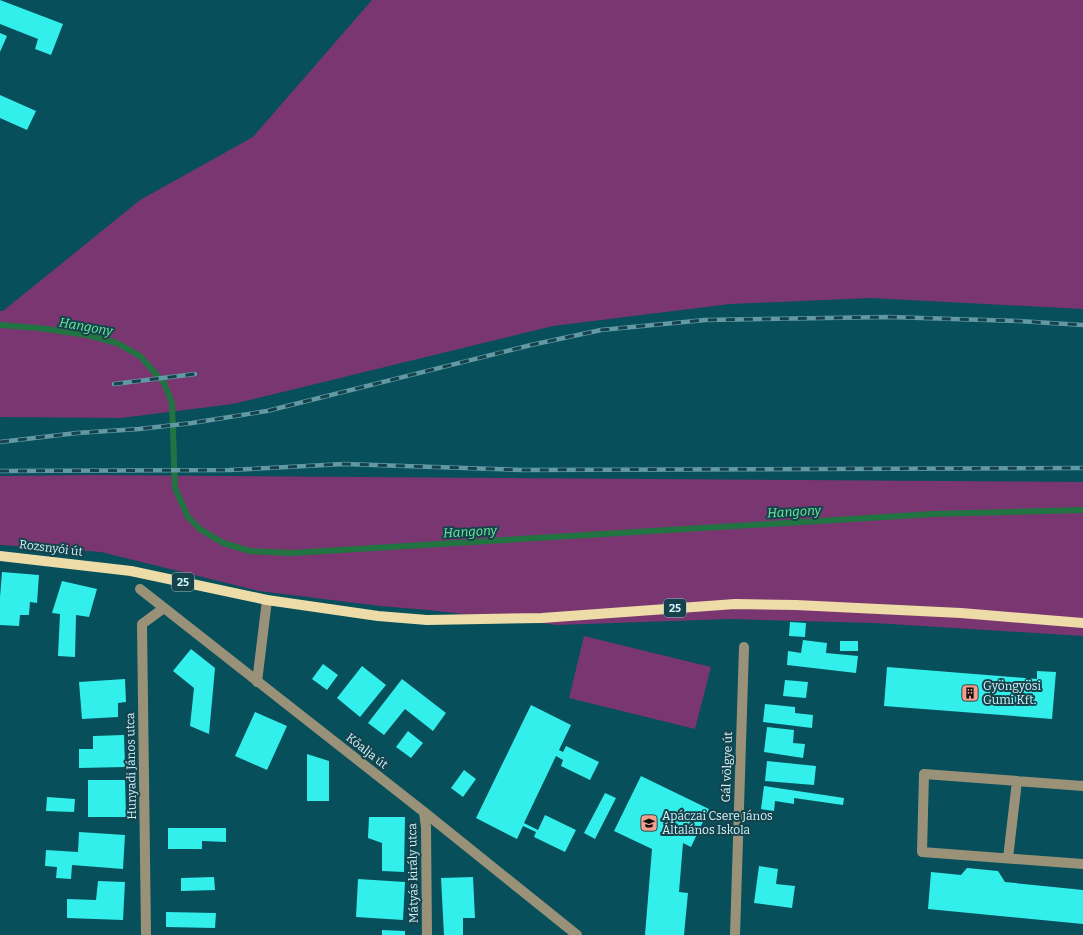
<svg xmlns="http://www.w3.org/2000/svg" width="1083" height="935" font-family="Bitter,serif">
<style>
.green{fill:#793670}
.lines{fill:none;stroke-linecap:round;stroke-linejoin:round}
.stream{stroke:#217441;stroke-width:6}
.building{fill:#33efeb}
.minor{stroke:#9a9278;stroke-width:10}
.major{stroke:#eddca7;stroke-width:10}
.rail-casing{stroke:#619aa4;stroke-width:4.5}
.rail{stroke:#16424b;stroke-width:3;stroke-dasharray:9;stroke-linecap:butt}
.labels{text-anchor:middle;stroke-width:4;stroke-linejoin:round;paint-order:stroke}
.shield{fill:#16424b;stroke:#98bfc8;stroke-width:1}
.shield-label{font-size:11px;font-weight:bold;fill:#cff5fe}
.street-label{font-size:12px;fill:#cff5fe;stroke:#16424b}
.poi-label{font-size:12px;fill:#cff5fe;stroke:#16424b;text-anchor:start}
.water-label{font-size:13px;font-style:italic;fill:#6cf19a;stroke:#16424b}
</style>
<rect width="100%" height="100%" fill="#064f5b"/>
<path class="green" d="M372 0H1083V309L871 298 730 304 553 326 233 404 121 418 0 417V311H3L140 200 253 137Z
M91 475 1083 482V636L874 623 730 619 557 625 428 610 380 606 259 591 101 552 0 545V476Z
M584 636 711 667 695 729 569 698Z"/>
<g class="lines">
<path class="stream" d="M0 325 39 328 87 335 117 343 140 356 164 383 172 403 175 488 188 517 200 529 223 543 250 551 291 553 933 514 1083 510"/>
</g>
<path class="building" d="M0 0 63 24 51 55 35 49 38 39 0 24Z
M0 33 7 36 0 52Z
M0 95 36 111 27 130 0 118Z
M2 572 39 575 37 603 30 602 29 615H20L19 626 0 625V597Z
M62 581 97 589 89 617 76 615 75 657 58 656 60 614 52 613Z
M790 622 806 623 805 637 789 636Z
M803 640 827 643 826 653 858 656 856 673 787 665 788 651 801 653Z
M840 641H858V651H840Z
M191 649 215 668 209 734 190 726 194 688 173 671Z
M323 664 338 675 327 690 312 679Z
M362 666 386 685 360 717 337 698Z
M887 667 1037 679V671L1056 672 1052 719 884 706Z
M125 679 126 702 118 703V717L82 719 79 682Z
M402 679 446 713 433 731 405 709 384 735 368 723Z
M785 680 808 682 806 698 783 696Z
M765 704 795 707V713L813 715 812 728 763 722Z
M531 705 571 725 559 750 563 752 566 746 599 762 590 780 561 766 563 760 556 756 524 823 538 830 545 815 576 830 565 852 534 837 536 832 523 826 517 839 476 818Z
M255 712 287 726 267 770 235 756Z
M767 727 794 730 793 743 805 744 803 758 764 752Z
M408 731 423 743 411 758 396 747Z
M124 735 125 767 79 768V749H93V736Z
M307 754 329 761V801H307Z
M767 761 816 766 814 785 765 781Z
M464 770 476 779 463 797 451 788Z
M641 776 709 809 691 847 683 843 679 892 688 893 684 935H645L652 849 614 831Z
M88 780H125L126 817H88Z
M764 786 844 798 843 805 794 798V804L775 801 774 811 761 809Z
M605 793 616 798 595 839 584 833Z
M47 797 75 799 74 812 46 811Z
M369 817H405L404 872 382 871V843L368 838Z
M168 828H226V842L202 841V849H168Z
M79 832 125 835 123 869 72 865 71 879 56 878 57 867 45 866 46 850 78 852Z
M759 866 778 869 776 884 795 886 792 908 754 903Z
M967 868 998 871 1005 882 1083 890V924L928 909 931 872 961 875Z
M214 877 215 890 181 891V878Z
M473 877 475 918H463V935H444L441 878Z
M358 879 405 882 403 920 356 917Z
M98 881 125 882 123 920 67 918V899L96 900Z
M166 912 216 913 215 928 166 927Z
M382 930 405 931V935H382Z"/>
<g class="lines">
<path class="minor" d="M140 589 424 812 577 935
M257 682 267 600
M1083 786 924 774 922 852 1083 864
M424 812 426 827 427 935
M1008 858 1017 781
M146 935 142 624 164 608
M735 935 744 647"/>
<path class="major" d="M0 556 131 571 267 600 378 616 427 620 542 618 735 604 796 605 961 613 1083 623"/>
<defs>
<path id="rail" d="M114 384 195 374
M0 442 77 433 139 429 192 423 267 411 531 345 601 330 705 320 889 317 1018 321 1083 325
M0 471 230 470 344 464 522 470 1083 468"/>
</defs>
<use href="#rail" class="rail-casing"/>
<use href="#rail" class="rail"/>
</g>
<defs>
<symbol id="building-square" viewBox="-11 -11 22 22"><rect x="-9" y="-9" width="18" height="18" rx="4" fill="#f49d8b" stroke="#16424b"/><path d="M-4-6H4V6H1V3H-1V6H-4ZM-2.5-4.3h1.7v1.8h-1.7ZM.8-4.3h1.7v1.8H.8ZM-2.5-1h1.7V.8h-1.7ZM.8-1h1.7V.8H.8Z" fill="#111"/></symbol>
<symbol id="school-square" viewBox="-11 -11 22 22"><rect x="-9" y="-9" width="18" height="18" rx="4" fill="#f49d8b" stroke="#16424b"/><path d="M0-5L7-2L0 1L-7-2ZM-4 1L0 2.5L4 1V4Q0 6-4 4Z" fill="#111"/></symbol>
</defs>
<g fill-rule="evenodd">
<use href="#building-square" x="960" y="683" width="20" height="20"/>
<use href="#school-square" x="639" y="813" width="20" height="20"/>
</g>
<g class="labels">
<g class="shield">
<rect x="172" y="573" width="22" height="18" rx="3"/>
<rect x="664" y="599" width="22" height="18" rx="3"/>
</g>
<g class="shield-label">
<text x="183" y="586">25</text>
<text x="675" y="612">25</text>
</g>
<g class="street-label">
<text transform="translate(51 548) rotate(7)" y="4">Rozsnyói út</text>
<text transform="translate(367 751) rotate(38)" y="4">Kőalja út</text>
<text transform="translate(131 766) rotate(-91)" y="4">Hunyadi János utca</text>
<text transform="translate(727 767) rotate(-88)" y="4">Gál völgye út</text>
<text transform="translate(413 873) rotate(-91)" y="4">Mátyás király utca</text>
</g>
<g class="poi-label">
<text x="983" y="690">Gyöngyösi<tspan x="983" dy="14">Gumi Kft.</tspan></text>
<text x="662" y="820">Apáczai Csere János<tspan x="662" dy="14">Általános Iskola</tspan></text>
</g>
<g class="water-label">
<text transform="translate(86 326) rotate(10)" y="5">Hangony</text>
<text transform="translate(794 511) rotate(-3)" y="5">Hangony</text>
<text transform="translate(470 531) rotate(-3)" y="5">Hangony</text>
</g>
</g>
</svg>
